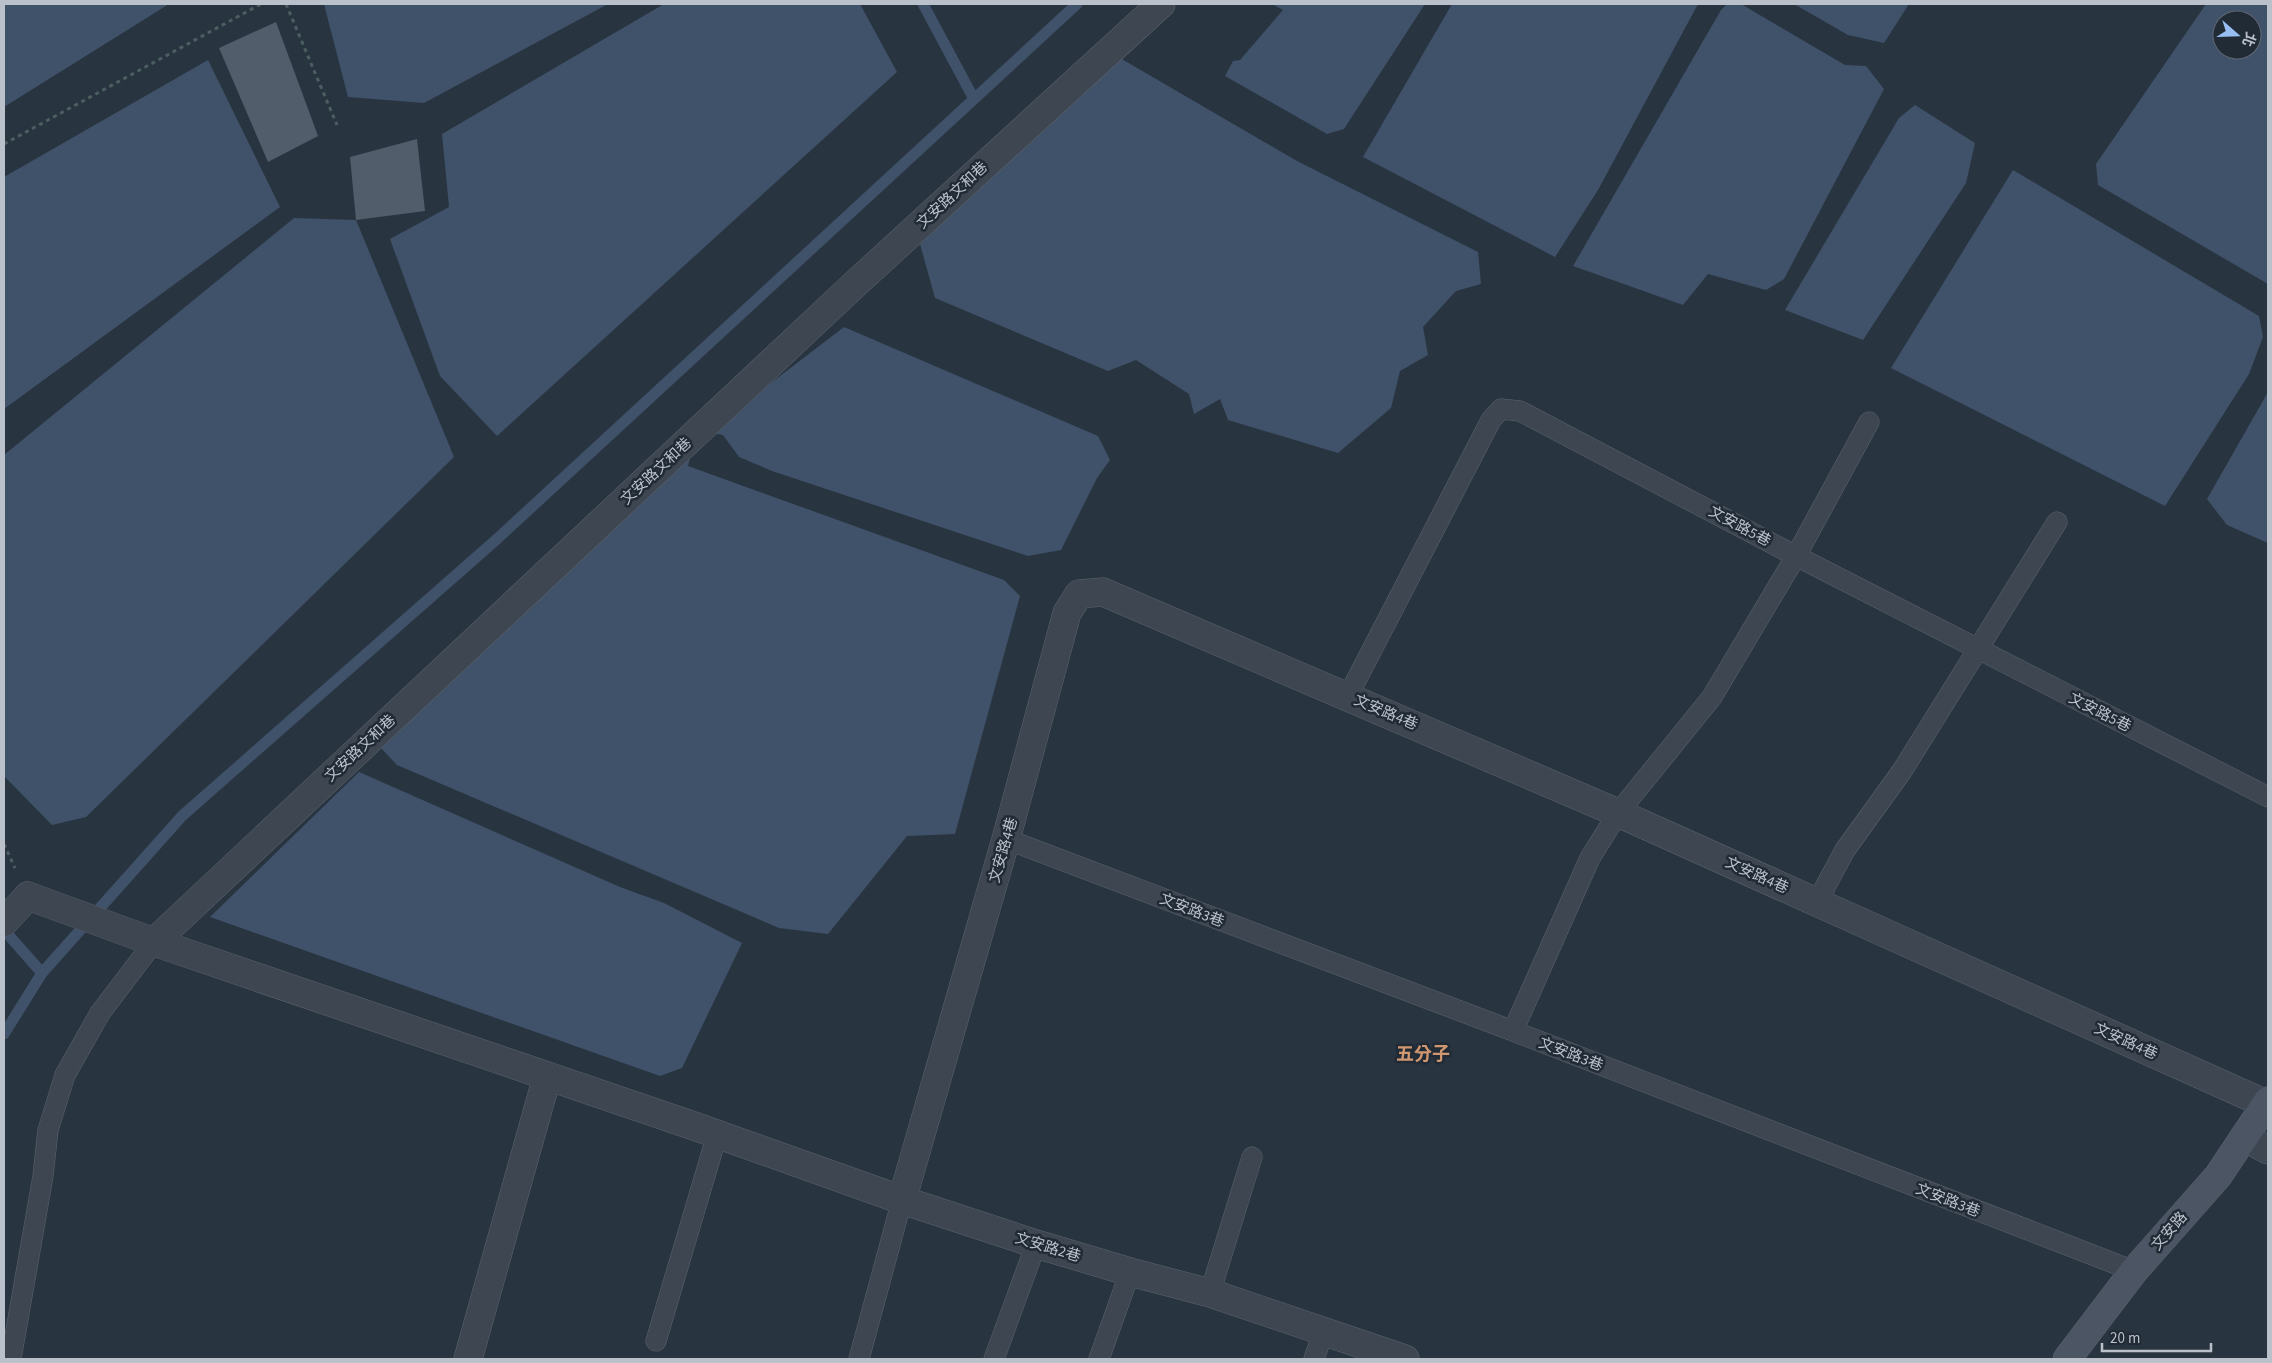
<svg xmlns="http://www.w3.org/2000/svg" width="2272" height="1363" font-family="'Source Sans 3','Noto Sans TC',sans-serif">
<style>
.water{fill:#405269;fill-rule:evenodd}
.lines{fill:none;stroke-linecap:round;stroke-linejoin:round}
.stream{stroke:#405269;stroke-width:11}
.building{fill:#525d6c}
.lane-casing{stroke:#5b646e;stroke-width:21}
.street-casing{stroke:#5b646e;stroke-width:29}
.secondary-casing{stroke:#5b646e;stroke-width:29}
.path{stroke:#4b5f61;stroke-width:3;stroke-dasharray:4 4;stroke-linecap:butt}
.lane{stroke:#3d4651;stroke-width:20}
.street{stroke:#3d4651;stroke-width:28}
.secondary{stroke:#4b5564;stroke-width:28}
.labels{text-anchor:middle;stroke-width:5;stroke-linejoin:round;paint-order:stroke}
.street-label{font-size:15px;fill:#bac1cb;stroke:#212b36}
.quarter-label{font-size:18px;font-weight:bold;fill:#d09770;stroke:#212b36}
</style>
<rect width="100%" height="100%" fill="#293441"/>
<path class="water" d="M4 4H169L4 107Z
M324 4H608L424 103 348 97Z
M664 4H860L897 72 497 436 440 376 390 239 449 207 442 134Z
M1272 4H1425L1344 129 1327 134 1225 76 1233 61 1240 60 1283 10Z
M1452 4H1698L1598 190 1555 257 1363 157Z
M1727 4H1741L1845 65 1866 66 1884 89 1784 279 1766 290 1708 274 1683 305 1573 266 1721 10Z
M1794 4H1909L1884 43 1848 35Z
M2206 4H2268V284L2098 185 2096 164ZM2222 20H2252V50H2222Z
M1120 58 1297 161 1478 252 1481 284 1456 291 1423 327 1428 355 1400 371 1391 408 1338 453 1228 420 1220 399 1194 414 1189 394 1136 360 1108 371 935 298 920 244Z
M208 60 280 207 4 409V177Z
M1915 105 1975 143 1966 183 1863 340 1785 310 1899 118Z
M2013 170 2259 316 2263 337 2249 374 2165 506 1891 368Z
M294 218 356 220 454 457 86 817 52 825 4 776V455Z
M844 327 1098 436 1110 460 1097 478 1061 550 1028 556 772 471 739 457 723 435 707 432Z
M2268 392V543L2227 525 2207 499Z
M692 450 688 466 1004 580 1020 596 955 834 907 836 828 934 779 928 397 765 379 746Z
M359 772 620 887 664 903 742 943 682 1068 660 1076 210 917Z"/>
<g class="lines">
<path class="stream" d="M923 4 974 99
M4 930 42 973
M4 1034 42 973 182 816 497 539 1077 4"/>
</g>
<path class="building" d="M276 22 318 136 268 162 219 48Z
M417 139 425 211 356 220 350 157Z"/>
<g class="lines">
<defs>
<path id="lane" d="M1348 696 1491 420 1501 409 1520 411 1796 556 2268 797
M1006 839 1513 1031 2134 1271
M1817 902 1845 850 1902 771 2057 522
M1513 1031 1590 858 1618 813 1712 697 1796 556 1869 422
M1210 1293 1252 1157
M656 1341 717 1135
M11 1359 43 1176 48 1130 65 1075 100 1013 154 942
M859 1359 902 1200
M994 1359 1036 1244
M1099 1359 1130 1272
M1314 1359 1323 1333"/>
<path id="street" d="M4 922 28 896 154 942 694 1126 902 1200 1036 1244 1130 1272 1210 1293 1405 1359
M154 942 854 285 1161 4
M2244 1137 2268 1150
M902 1200 1006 839 1067 613 1079 594 1103 592 1618 813 2266 1104
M468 1359 547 1077"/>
<path id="secondary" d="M2067 1359 2134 1271 2218 1176 2268 1101"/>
</defs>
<use href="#lane" class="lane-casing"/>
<use href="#street" class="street-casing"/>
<use href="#secondary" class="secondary-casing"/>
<path class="path" d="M286 4 337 125
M4 144 261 4
M4 844 15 868"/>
<use href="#lane" class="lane"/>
<use href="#street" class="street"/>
<use href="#secondary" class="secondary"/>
</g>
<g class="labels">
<g class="street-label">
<text transform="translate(952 195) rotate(-43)" y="5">文安路文和巷</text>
<text transform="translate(656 471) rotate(-43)" y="5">文安路文和巷</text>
<text transform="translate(1740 526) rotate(28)" y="5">文安路5巷</text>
<text transform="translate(1386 712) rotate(23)" y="5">文安路4巷</text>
<text transform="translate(2100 712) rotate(27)" y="5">文安路5巷</text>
<text transform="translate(360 748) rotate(-43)" y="5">文安路文和巷</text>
<text transform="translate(1003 850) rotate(-74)" y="5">文安路4巷</text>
<text transform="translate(1757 875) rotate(24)" y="5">文安路4巷</text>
<text transform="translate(1192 910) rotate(21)" y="5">文安路3巷</text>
<text transform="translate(2126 1041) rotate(24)" y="5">文安路4巷</text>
<text transform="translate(1571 1054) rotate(21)" y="5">文安路3巷</text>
<text transform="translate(1948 1200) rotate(21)" y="5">文安路3巷</text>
<text transform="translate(2169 1231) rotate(-49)" y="5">文安路</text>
<text transform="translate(1048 1247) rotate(17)" y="5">文安路2巷</text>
</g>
<g class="quarter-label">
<text x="1423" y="1060">五分子</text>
</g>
</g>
<rect width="2272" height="1363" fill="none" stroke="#bac1cb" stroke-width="10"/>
<g transform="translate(2237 35) rotate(110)"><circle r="24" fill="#212b36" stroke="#5e6772"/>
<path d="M0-4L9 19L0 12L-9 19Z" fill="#98bdf2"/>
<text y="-8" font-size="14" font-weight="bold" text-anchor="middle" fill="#bac1cb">北</text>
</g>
<path d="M2102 1343v8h109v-8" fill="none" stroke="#bac1cb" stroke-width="2.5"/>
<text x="2110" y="1343" font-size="15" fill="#bac1cb" stroke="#212b36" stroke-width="4" paint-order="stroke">20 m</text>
</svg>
